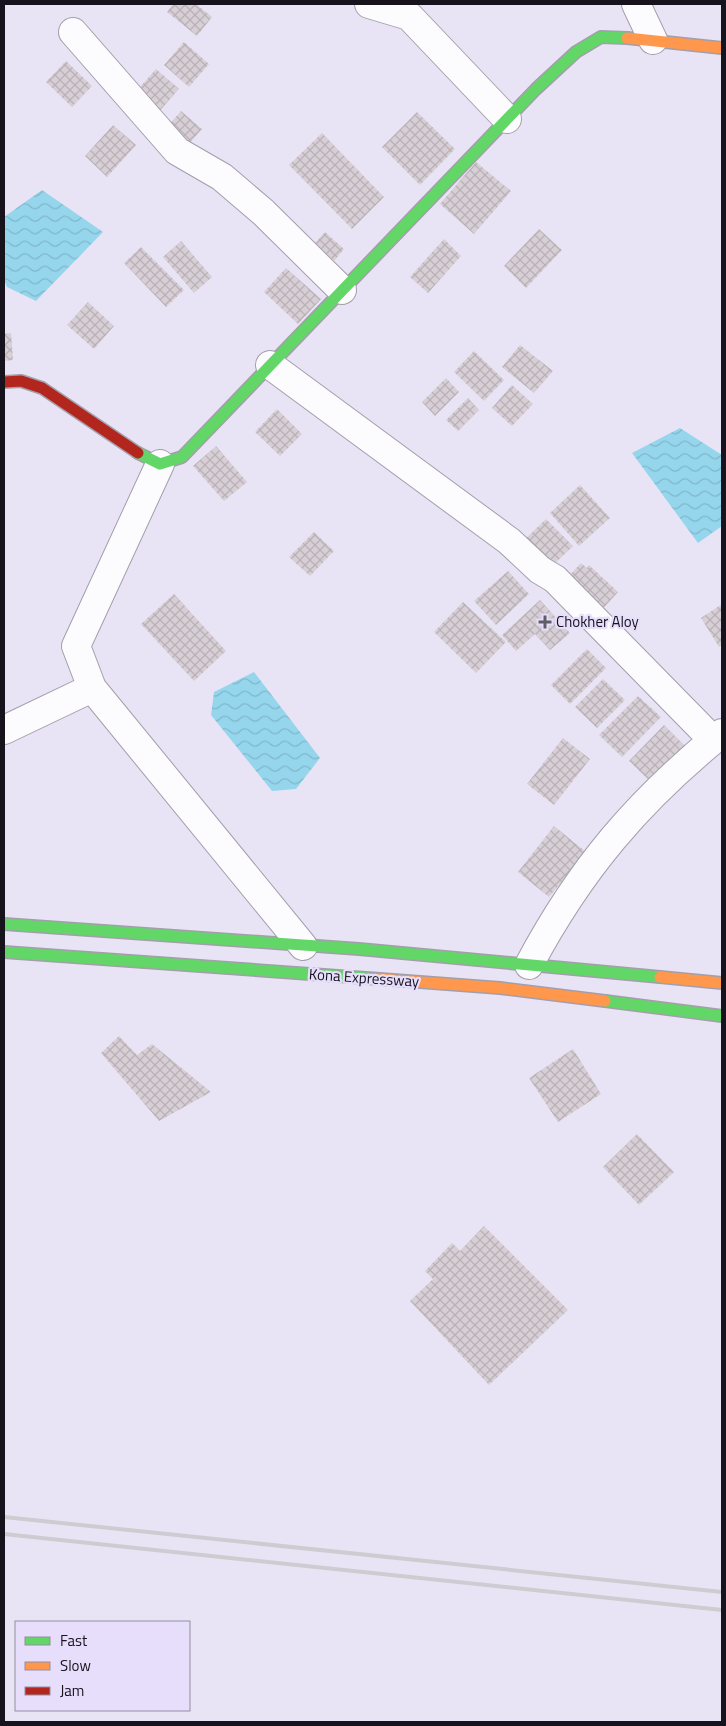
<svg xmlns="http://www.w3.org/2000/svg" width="726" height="1726" font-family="'Titillium Web',sans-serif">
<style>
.water{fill:url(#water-waves)}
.building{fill:url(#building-cross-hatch)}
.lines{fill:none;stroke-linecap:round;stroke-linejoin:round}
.street-casing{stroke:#a29fab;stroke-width:30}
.fast-casing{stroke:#a29fab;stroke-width:14}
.slow-casing{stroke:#a29fab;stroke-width:14}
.jam-casing{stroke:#a29fab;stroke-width:14}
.street{stroke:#fcfbfe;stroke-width:28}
.fast{stroke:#63d668;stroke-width:11}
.slow{stroke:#ff974d;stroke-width:11}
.jam{stroke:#b3261e;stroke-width:11}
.rail{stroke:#ceccd1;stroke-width:4}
.poi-dot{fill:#605c68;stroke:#e6defb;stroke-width:2}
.labels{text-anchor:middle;stroke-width:4.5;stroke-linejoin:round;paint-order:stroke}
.poi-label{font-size:15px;fill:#16131c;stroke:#e6defb;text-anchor:start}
.street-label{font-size:15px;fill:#16131c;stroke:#e6defb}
</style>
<defs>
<pattern id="water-waves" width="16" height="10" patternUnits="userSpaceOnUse" patternTransform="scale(1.25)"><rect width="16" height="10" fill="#95d6ed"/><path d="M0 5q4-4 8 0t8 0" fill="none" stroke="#80b7cb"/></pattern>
<pattern id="building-cross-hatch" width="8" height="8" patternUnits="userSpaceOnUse" patternTransform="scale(1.25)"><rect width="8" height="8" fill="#d7cfd5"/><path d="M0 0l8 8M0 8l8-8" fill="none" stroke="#b8b1b6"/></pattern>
</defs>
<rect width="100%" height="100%" fill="#e9e4f5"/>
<path class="water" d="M42 190 103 232 36 301 7 287 4 280V217Z
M680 428 722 455V526L698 543 632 453Z
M254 672 320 758 296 789 272 791 211 715 214 692Z"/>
<path class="building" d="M173 4H196L212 17 197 36 167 12Z
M184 42 209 64 189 87 164 65Z
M66 61 92 86 72 107 46 82Z
M156 69 179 89 156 115 133 95Z
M181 111 202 129 187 146 166 128Z
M417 112 455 149 420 185 382 147Z
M113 125 136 145 107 177 85 156Z
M322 133 384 197 352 229 289 165Z
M476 162 511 191 474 234 440 204Z
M539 229 562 250 526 288 504 266Z
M325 232 344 249 334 261 315 243Z
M444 239 461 256 428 293 410 277Z
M181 241 212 277 194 293 163 257Z
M141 247 184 290 166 307 124 263Z
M286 268 321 299 298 324 264 292Z
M88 302 114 326 94 349 67 325Z
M11 333 13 360 4 361V334Z
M520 345 553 371 534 393 502 367Z
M474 351 504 380 484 401 454 372Z
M446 378 459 392 435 416 422 402Z
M512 385 533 404 512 426 492 408Z
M468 398 479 410 458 431 446 420Z
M277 409 302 434 280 456 255 432Z
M216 446 247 482 224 501 193 466Z
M580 485 610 518 579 546 550 513Z
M546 519 573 546 546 572 519 545Z
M314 532 334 551 310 576 289 557Z
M581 563 587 568 589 565 618 592 598 614 567 578Z
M508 571 529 594 496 625 474 601Z
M174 594 226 651 194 681 141 624Z
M540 600 570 633 550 650 535 634 516 651 502 635Z
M463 602 506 642 476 673 434 632Z
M722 604V645L719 647 701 618Z
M587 649 606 668 570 704 551 685Z
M603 679 625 700 597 728 575 707Z
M638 696 661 717 622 757 599 735Z
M664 725 690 751 656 787 629 761Z
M563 738 590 759 554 805 527 784Z
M554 826 586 852 549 897 518 872Z
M119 1036 137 1055 152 1044 211 1092 159 1121 101 1053Z
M573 1049 601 1094 558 1122 529 1078Z
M637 1134 674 1172 639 1205 603 1167Z
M484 1226 568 1310 489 1385 410 1301 433 1279 425 1271 452 1243 460 1251Z"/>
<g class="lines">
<defs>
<path id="street" d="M369 4 409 16 507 119
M636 4 653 40
M73 32 177 151 222 177 263 212 342 290
M270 365 509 541 540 570 555 579 713 740
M160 464 76 646 92 688 303 946
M4 730 92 688
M529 965C580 869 638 801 722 733"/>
<path id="fast" d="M138 453 160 464 182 457 536 89 576 52 601 37 627 38
M4 924 359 949 660 977
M4 952 380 979
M605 1001 722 1016"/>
<path id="slow" d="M627 38 722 48
M660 977 722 983
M380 979 500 988 605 1001"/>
<path id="jam" d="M4 382 21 381 42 388 138 453"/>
</defs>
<use href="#street" class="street-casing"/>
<use href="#fast" class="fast-casing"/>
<use href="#slow" class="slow-casing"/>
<use href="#jam" class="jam-casing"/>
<use href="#street" class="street"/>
<use href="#fast" class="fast"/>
<use href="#slow" class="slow"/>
<use href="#jam" class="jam"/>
<path class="rail" d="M4 1517 722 1592
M4 1534 722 1610"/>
</g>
<path class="poi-dot" d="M542.5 614.5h5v5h5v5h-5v5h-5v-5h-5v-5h5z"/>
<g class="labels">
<g class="poi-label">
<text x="556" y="627">Chokher Aloy</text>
</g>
<g class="street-label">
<text transform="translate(364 978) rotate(4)" y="5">Kona Expressway</text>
</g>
</g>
<rect width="726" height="1726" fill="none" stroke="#16131c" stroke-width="10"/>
<rect x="15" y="1621" width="175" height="90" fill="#e6defb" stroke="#938da2"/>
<rect x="25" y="1637" width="25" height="8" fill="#63d668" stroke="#938da2"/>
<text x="60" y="1646" font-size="15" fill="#16131c">Fast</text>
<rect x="25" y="1662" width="25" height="8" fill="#ff974d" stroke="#938da2"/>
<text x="60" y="1671" font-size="15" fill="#16131c">Slow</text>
<rect x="25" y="1687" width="25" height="8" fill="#b3261e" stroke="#938da2"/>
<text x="60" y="1696" font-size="15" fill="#16131c">Jam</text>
</svg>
